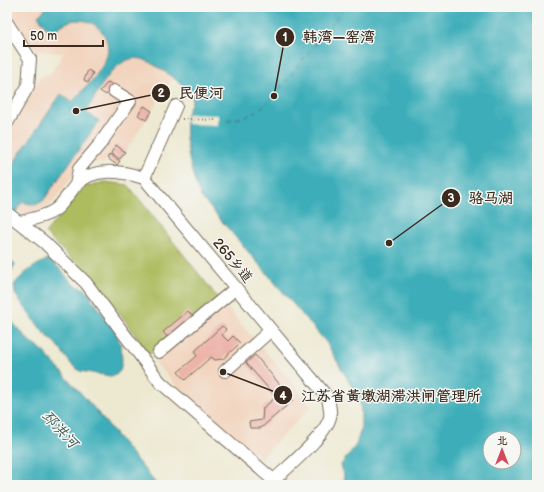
<svg xmlns="http://www.w3.org/2000/svg" width="544" height="492" font-family="'Balsamiq Sans','LXGW WenKai TC',sans-serif">
<style>
.built{fill:#f2d4be}
.green{fill:#adbc5e;stroke:#74733e}
.forest{fill:#8aa455;stroke:#62673a}
.water{fill:#3daeb9;stroke:#3c6c6c;fill-rule:evenodd}
.pier{fill:#ede9d1}
.lines{fill:none;stroke-linecap:round;stroke-linejoin:round}
.ferry{stroke:#3c5854;stroke-width:1;stroke-dasharray:5 4;stroke-linecap:butt}
.building{fill:#ecb3a9}
.minor-casing{stroke:#796d5d;stroke-width:14}
.path{stroke:#796d5d;stroke-width:2;stroke-dasharray:1 3;stroke-linecap:butt}
.minor{stroke:#fff;stroke-width:12}
.labels{text-anchor:middle;stroke-width:3;stroke-linejoin:round;paint-order:stroke}
.street-label{font-size:14px;fill:#3b2a1e;stroke:#f6f6f2}
.water-label{font-size:15px;font-style:italic;fill:#3c5854;stroke:#f6f6f2}
.leader{fill:none;stroke:#3b2a1e;stroke-width:1.5}
.callout-dot{fill:#3b2a1e;stroke:#f6f6f2;stroke-width:1.5}
.mark-label{font-size:12px;text-anchor:middle;font-weight:bold;fill:#fff}
.callout-label{font-size:15px;text-anchor:middle;font-weight:bold;fill:#3b2a1e;stroke:#f6f6f2;stroke-width:3;stroke-linejoin:round;paint-order:stroke}
</style>
<rect width="100%" height="100%" fill="#f6f6f2"/>
<filter id="ink" filterUnits="userSpaceOnUse"><feTurbulence type="fractalNoise" baseFrequency=".025" numOctaves="2"/><feDisplacementMap in="SourceGraphic" scale="8" xChannelSelector="R" yChannelSelector="G"/><feConvolveMatrix kernelMatrix="1 2 1 2 8 2 1 2 1" color-interpolation-filters="sRGB"/></filter>
<filter id="wash" filterUnits="userSpaceOnUse"><feTurbulence type="fractalNoise" baseFrequency=".012" numOctaves="4" result="noise"/><feDisplacementMap in="SourceGraphic" scale="16" xChannelSelector="R" yChannelSelector="G"/><feGaussianBlur stdDeviation="0.9" result="paint"/><feColorMatrix in="noise" values="0 0 0 0 0 0 0 0 0 0 0 0 0 0 0 0 0 1.4 0 .05"/><feComposite in="paint" operator="in"/></filter>
<g filter="url(#wash)">
<rect width="100%" height="100%" fill="#ede9d1"/>
<path class="built" d="M8 7H98L178 70 125 152 116 146 104 163 84 162 52 203 35 213 22 214 7 203V138L40 77 51 73 63 53 37 51 8 13Z
M224 304 312 406 260 458 203 410 173 382 155 362Z"/>
<path class="green" d="M105 182 128 185 218 298 149 355 117 309 89 276 45 233 84 187Z"/>
<path class="forest" d="M32 479H40L52 485H22Z"/>
<path class="water" d="M47 7H537V485H343L344 475 341 465 356 445 361 429V412L359 399 326 342 201 197C192 178 182 136 187 114 190 103 197 99 188 88 175 80 163 69 149 62 119 45 98 92 86 112L99 121 43 201 35 205 22 202 7 227V202L12 194 8 188V171L61 94 72 102C83 90 98 76 105 61 114 41 100 20 78 20 67 20 59 27 50 33L38 16ZM490 438H514V462H490Z
M7 258 15 264 7 279Z
M48 259 58 267 74 285 85 289 114 329 121 345 122 361 120 371 116 375 110 376 80 371 72 365 56 344 43 332 15 294 14 285C23 273 34 266 48 259Z
M7 316 32 344 40 348 94 408 157 485H52L39 479H32L22 485H7Z"/>
<path class="pier" d="M187 114 218 115V125L187 124Z"/>
<g class="lines">
<path class="ferry" d="M218 121C247 118 253 117 274 96L345 7"/>
</g>
<g id="blocks">
<path class="building" d="M88 70 93 73 88 83 84 80Z
M108 82 114 86 106 95 100 91Z
M144 106 152 111 146 120 138 115Z
M116 145 125 152 120 159 111 153Z
M110 154 120 161 117 165 107 158Z
M188 311 194 318 169 339 163 332Z
M222 326 226 329 222 335 228 341 233 336 240 343 223 359 215 360 211 357 185 380 178 372 197 356 194 352Z
M255 355 293 400 261 428H250L249 422 262 420 263 408 276 397 246 363Z"/>
</g>
</g>
<g filter="url(#ink)">
<use href="#blocks" fill-opacity="0" stroke="#796d5d" stroke-width="1"/>
<g class="lines">
<defs>
<path id="minor" d="M7 23 30 59 28 86 7 123
M144 178 176 106
M76 185 79 169 100 144 130 101 114 91
M7 213 44 242 86 283 160 382 279 485
M20 222C32 219 45 217 55 210 63 204 69 193 75 186 93 166 121 171 144 178L328 398C329 404 331 411 330 417 326 435 289 466 274 480
M159 352 236 288
M225 371 271 330"/>
</defs>
<use href="#minor" class="minor-casing"/>
<path class="path" d="M182 119 216 120"/>
<use href="#minor" class="minor"/>
</g>
</g>
<g class="labels">
<g class="street-label">
<text transform="translate(233 260) rotate(50)" y="5">265乡道</text>
</g>
<g class="water-label">
<text transform="translate(60 429) rotate(47)" y="5">邳洪河</text>
</g>
</g>
<path class="leader" d="M274 96L285 37M76 111L161 93M389 243L451 198M223 372L283 395"/>
<g class="callout-dot">
<circle cx="274" cy="96" r="4"/>
<circle cx="76" cy="111" r="4"/>
<circle cx="389" cy="243" r="4"/>
<circle cx="223" cy="372" r="4"/>
<circle cx="285" cy="37" r="10"/>
<circle cx="161" cy="93" r="10"/>
<circle cx="451" cy="198" r="10"/>
<circle cx="283" cy="395" r="10"/>
</g>
<g class="mark-label">
<text x="285" y="41">1</text>
<text x="161" y="97">2</text>
<text x="451" y="202">3</text>
<text x="283" y="400">4</text>
</g>
<g class="callout-label">
<text x="339" y="42">韩湾—窑湾</text>
<text x="201" y="98">民便河</text>
<text x="491" y="203">骆马湖</text>
<text x="391" y="401">江苏省黄墩湖滞洪闸管理所</text>
</g>
<rect width="544" height="492" fill="none" stroke="#f6f6f2" stroke-width="24"/>
<g transform="translate(502 450)"><circle r="19" fill="#f6f6f2" stroke="#aba49d"/>
<path d="M0-3L7 15L0 10L-7 15Z" fill="#d1495b"/>
<text y="-6" font-size="11" font-weight="bold" text-anchor="middle" fill="#3b2a1e">北</text>
</g>
<path d="M24 40v6h79v-6" fill="none" stroke="#3b2a1e" stroke-width="2"/>
<text x="30" y="40" font-size="12" fill="#3b2a1e" stroke="#f6f6f2" stroke-width="3" paint-order="stroke">50 m</text>
</svg>
